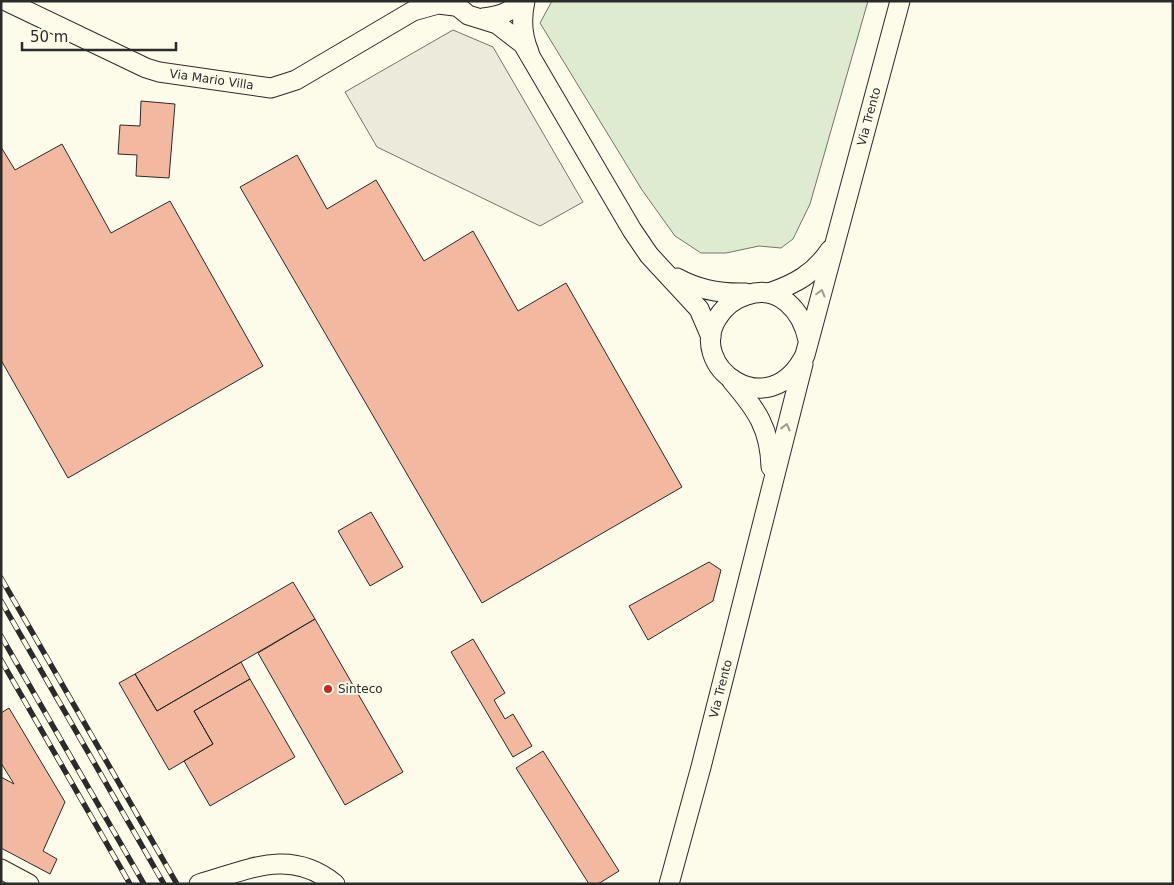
<svg xmlns="http://www.w3.org/2000/svg" width="1174" height="885" font-family="'DejaVu Sans',sans-serif">
<style>
.green{fill:#deebd1;stroke:#74746e}
.parking{fill:#eceadb;stroke:#74746e}
.building{fill:#f2b8a0;stroke:#2b2b2b}
.lines{fill:none;stroke-linecap:round;stroke-linejoin:round}
.street-casing{stroke:#2b2b2b;stroke-width:21}
.street{stroke:#fdfbea;stroke-width:19}
.rail-casing{stroke:#2b2b2b;stroke-width:5.5}
.rail{stroke:#fdfbea;stroke-width:4;stroke-dasharray:11;stroke-linecap:butt}
.oneway{stroke:#9e9d94}
.poi-dot{fill:#c62828;stroke:#fdfbea;stroke-width:2}
.labels{text-anchor:middle;stroke-width:4;stroke-linejoin:round;paint-order:stroke}
.street-label{font-size:12px;fill:#2b2b2b;stroke:#fdfbea}
.poi-label{font-size:12px;fill:#2b2b2b;stroke:#fdfbea;text-anchor:start}
</style>
<rect width="100%" height="100%" fill="#fdfbea"/>
<path class="green" d="M552 1H868L810 204 793 239 781 248 759 246 726 253H701L675 236 642 190 540 23Z"/>
<path class="parking" d="M453 30 493 47 583 202 540 226 377 147 345 92Z"/>
<path class="building" d="M141 101 175 104 169 178 136 176 137 155 118 154 120 125 140 126Z
M62 144 111 233 170 201 263 366 68 478 1 360V147L15 170Z
M297 155 327 209 376 180 424 261 473 231 518 311 566 283 682 487 482 603 240 187Z
M371 512 403 567 370 586 338 531Z
M709 562 721 570 713 601 648 640 629 606Z
M293 582 315 619 157 711 135 674Z
M315 619 403 772 345 805 258 653Z
M473 639 505 693 494 700 505 719 513 714 532 746 513 757 451 652Z
M241 662 250 679 194 711 213 744 169 770 119 683 135 674 157 711Z
M250 679 295 757 210 806 184 761 213 744 194 711Z
M9 708 65 802 43 851 57 859 50 874 1 848V777L14 784 1 763V713Z
M543 751 619 871 598 884H589L516 768Z"/>
<g class="lines">
<defs>
<g id="street">
<path id="s1" d="M6 1 146 68 159 72 271 88 296 80 413 11 438 4 455 6"/>
<path d="M451 1 468 15 497 24 523 44 632 230 649 255 699 309 711 337"/>
<path d="M525 1C521 19 522 36 529 52"/>
<path d="M483 18C499 16 510 13 521 1"/>
<path d="M677 278C699 290 720 294 746 293"/>
<path d="M769 293C795 284 814 274 830 250"/>
<path id="s2" d="M808 340C802 311 779 284 747 295 734 299 725 306 718 317 685 366 769 427 805 355L900 1"/>
<path d="M732 381C757 410 770 429 771 467"/>
<path d="M1 869 29 884"/>
<path d="M199 884C248 870 290 847 335 884"/>
<path id="s3" d="M669 884 701 767 803 364"/>
</g>
</defs>
<use href="#street" class="street-casing"/>
<use href="#street" class="street"/>
<defs>
<path id="rail" d="M1 578 177 884
M1 601 164 884
M1 636 144 884
M1 660 130 884"/>
</defs>
<use href="#rail" class="rail-casing"/>
<use href="#rail" class="rail"/>
</g>
<defs><path id="oneway-chevron" d="M-2-3.5L2.5 0L-2 3.5" fill="none" stroke-width="1.6" stroke-linecap="round" stroke-linejoin="round" transform="scale(1.25)"/></defs>
<g class="oneway">
<use href="#oneway-chevron" transform="translate(821 293) rotate(-74)"/>
<use href="#oneway-chevron" transform="translate(786 427) rotate(-76)"/>
</g>
<circle class="poi-dot" cx="328" cy="689" r="5"/>
<g class="labels">
<g class="street-label">
<text dy="4" stroke="none"><textPath href="#s1" startOffset="222">Via Mario Villa</textPath></text>
<text dy="4" stroke="none"><textPath href="#s2" startOffset="530">Via Trento</textPath></text>
<text dy="4" stroke="none"><textPath href="#s3" startOffset="202">Via Trento</textPath></text>
</g>
<g class="poi-label">
<text x="338" y="693">Sinteco</text>
</g>
</g>
<rect width="1174" height="885" fill="none" stroke="#2b2b2b" stroke-width="5"/>
<path d="M22 42v8h154v-8" fill="none" stroke="#2b2b2b" stroke-width="2.5"/>
<text x="30" y="42" font-size="15" fill="#2b2b2b" stroke="#fdfbea" stroke-width="4" paint-order="stroke">50 m</text>
</svg>
